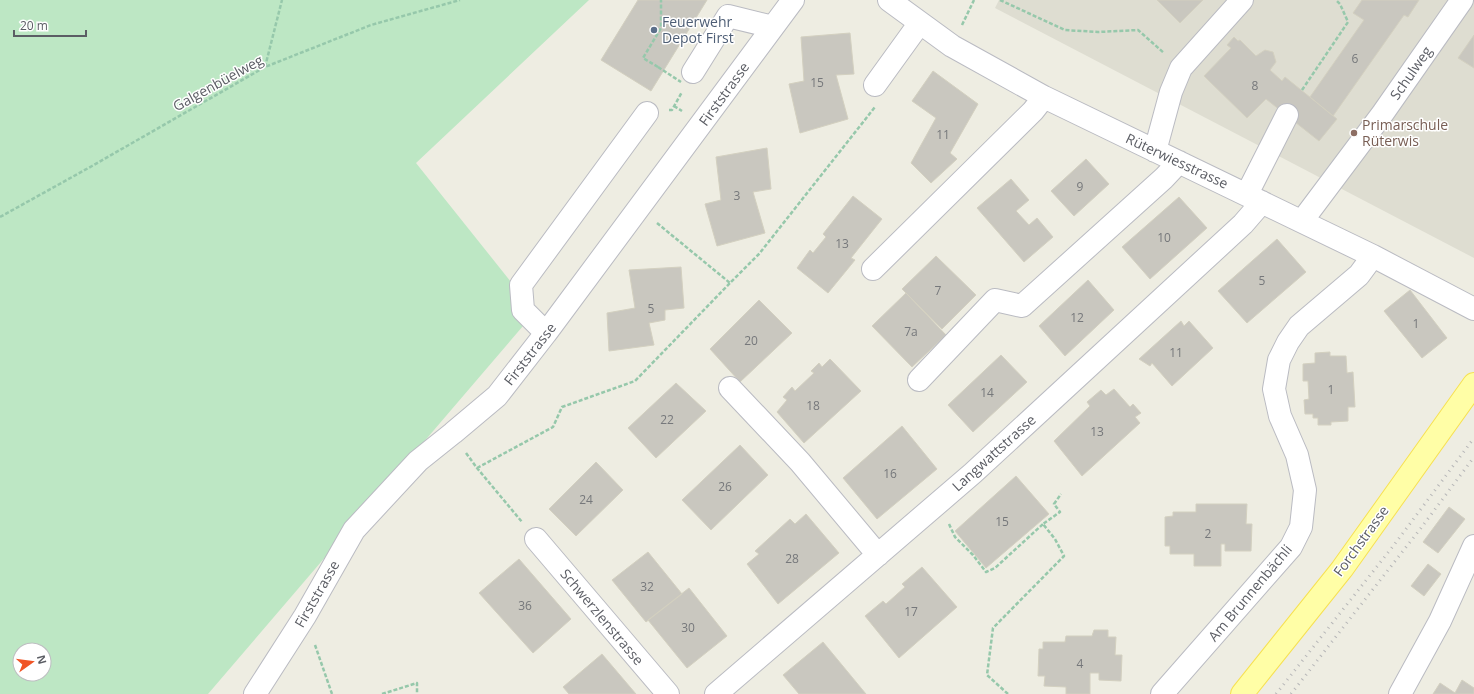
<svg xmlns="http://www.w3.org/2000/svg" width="1474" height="694" font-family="'Open Sans',sans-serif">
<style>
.education{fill:#deddd1}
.green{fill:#bde7c4;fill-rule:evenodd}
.building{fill:#c9c7bf;stroke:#d3d0c0}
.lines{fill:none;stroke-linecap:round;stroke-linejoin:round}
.minor-casing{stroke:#babbc2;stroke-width:24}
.major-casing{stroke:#f7e152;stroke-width:24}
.path{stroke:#96c8ab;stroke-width:2.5;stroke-dasharray:4 2;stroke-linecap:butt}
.minor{stroke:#fff;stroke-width:22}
.major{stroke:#fffea6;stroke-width:22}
.rail{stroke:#b6b6b7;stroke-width:3;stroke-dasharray:1 5;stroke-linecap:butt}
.path-bridge{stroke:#96c8ab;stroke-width:2.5;stroke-dasharray:4 2;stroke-linecap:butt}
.service-dot{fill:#5c6f8a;stroke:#fff;stroke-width:1.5}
.education-dot{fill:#8d6e63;stroke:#fff;stroke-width:1.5}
.labels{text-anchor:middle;stroke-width:3;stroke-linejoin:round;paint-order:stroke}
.number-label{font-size:12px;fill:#76787b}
.service-label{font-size:14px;fill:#4e5e75;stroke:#fff;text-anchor:start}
.street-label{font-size:14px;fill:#5b5d64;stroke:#fff}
.education-label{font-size:14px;fill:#785e54;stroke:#fff;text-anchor:start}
</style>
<rect width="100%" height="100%" fill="#eeede2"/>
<path class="education" d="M999 0H1474V258L995 8Z"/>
<path class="green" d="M0 0H589L416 163 535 312 208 694H0ZM20 650H44V674H20Z"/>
<path class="building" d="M638 0H707L651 91 601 60Z
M1157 0H1203L1180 23Z
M1362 0H1419L1408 17 1404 15 1333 116 1310 97 1364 20 1353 13Z
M850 33 854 74 836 75 848 119 800 133 789 84 804 81 801 37Z
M1474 35V68L1458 58Z
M1234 37 1238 41 1240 40 1256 56 1265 50 1273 52 1276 62 1270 70 1282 81 1285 77 1337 119 1319 141 1266 99 1247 118 1204 76 1231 48 1227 45Z
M933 71 978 104 950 153 957 159 931 183 911 163 936 118 912 101Z
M767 148 771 189 753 192 765 233 717 246 705 204 721 200 716 157Z
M1086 159 1109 184 1074 216 1051 191Z
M1011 179 1029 200 1016 211 1029 225 1037 218 1053 237 1024 262 977 208Z
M853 196 882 219 851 258 855 260 828 293 797 268 810 250 813 253 826 237 823 234Z
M1179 197 1207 228 1150 279 1122 247Z
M1277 239 1306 272 1247 323 1218 291Z
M936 256 976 295 942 329 902 289Z
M681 267 684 308 665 310V320L649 323 654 345 609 351 607 313 635 308 629 270Z
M1088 280 1114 310 1065 356 1039 326Z
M1410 290 1447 338 1422 358 1384 311Z
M906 293 946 335 912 367 872 326Z
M759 300 792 333 740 382 710 349Z
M1181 321 1184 326 1189 321 1213 348 1172 386 1152 363 1150 366 1139 359Z
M1330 352V356H1346L1347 373 1353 372 1355 407H1348V421L1331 422V425H1318V418H1313V414H1305L1304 400 1309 399 1308 381H1303V364L1315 363V353Z
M1001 355 1027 382 973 432 948 405Z
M830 359 861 391 804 443 777 412 787 400 783 397 792 387 795 391 814 373 811 371 819 363 822 367Z
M676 383 706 411 656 458 628 428Z
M1114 389 1130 407 1133 404 1141 413 1135 417 1140 423 1082 476 1054 441 1090 406 1087 402 1101 390 1106 395Z
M902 426 937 469 877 519 843 478Z
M740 445 768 475 711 530 682 500Z
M596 462 623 490 576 536 549 509Z
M1016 476 1049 514 986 568 955 531Z
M1196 504H1247L1246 524H1252L1251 551H1225V544H1221V566H1194V554H1170V546H1165V517L1173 516V512H1196Z
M1449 507 1465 519 1438 553 1423 542Z
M806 514 839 553 778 604 747 564 759 554 755 551 790 519 795 524Z
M648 552 682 594 646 622 612 580Z
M519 559 571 619 533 653 479 593Z
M1428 564 1441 574 1424 596 1411 586Z
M922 567 957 607 899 658 865 616 883 601 886 604 905 587 902 584Z
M689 588 727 636 687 668 648 620Z
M1094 630H1108V637H1116L1115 655H1122L1121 681 1099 680V673H1090V694H1066V687L1044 686 1045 676H1038L1039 649H1043V642H1065L1066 636H1092Z
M823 642 866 694H799L783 675Z
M602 654 636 694H569L563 687Z
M1462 680 1474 688V694H1433L1440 683 1455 693Z"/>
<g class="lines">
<defs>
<path id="minor" d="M889 0 952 46 1044 97 1373 256 1474 309
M693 72 728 16 773 27
M875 85 919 24
M1155 151 1171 92 1181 68 1242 0
M1247 194 1287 115
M1302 221 1383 113 1462 0
M873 269 1033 111 1044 97
M546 333 523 310 521 285 647 113
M919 380 995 300 1022 306 1164 178 1179 162
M730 388 800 462 878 555
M536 539 668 694
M255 694 305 616 354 530 418 461 453 433 497 396 546 333 793 0
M716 694 973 473 1243 224 1262 202
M1162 694 1291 547 1301 527 1305 490 1297 455 1280 416 1274 389 1279 360 1288 342 1299 326 1359 275 1373 256
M1400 694 1440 621 1474 546"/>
<path id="major" d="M1242 694 1342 569 1474 384"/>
</defs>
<use href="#minor" class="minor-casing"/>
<use href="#major" class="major-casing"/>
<path class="path" d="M1000 0 1065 30 1098 32 1138 30 1164 53
M962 25 974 0
M265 67 282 0
M658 67 643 58 661 28V0
M1302 90 1348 22 1340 4 1336 0
M674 106 682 111
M669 110H672L682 92
M0 217 92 166 265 67 371 25 460 0
M657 223 730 283 759 254 875 107
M466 453 477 468 522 522
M477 468 553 427 562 407 635 381 730 283
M949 524 955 537 973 555 986 572 995 568 1043 524
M315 645 332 694
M382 694 417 683V694
M1008 694 987 675 993 628 1064 556 1055 539 1043 524 1060 512 1054 504 1061 494"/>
<use href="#minor" class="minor"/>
<use href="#major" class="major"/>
<path class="rail" d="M1276 694 1394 545 1474 438
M1291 694 1421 528 1474 457"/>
<path class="path-bridge" d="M658 67 681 82"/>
</g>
<circle class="service-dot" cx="654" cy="30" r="4"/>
<circle class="education-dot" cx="1354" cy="133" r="4"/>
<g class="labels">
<g class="number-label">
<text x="1355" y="63">6</text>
<text x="817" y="87">15</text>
<text x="1255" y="90">8</text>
<text x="943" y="139">11</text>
<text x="1080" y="191">9</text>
<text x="737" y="200">3</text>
<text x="1164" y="242">10</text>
<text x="842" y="248">13</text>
<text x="1262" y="285">5</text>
<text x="938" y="295">7</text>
<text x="651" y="313">5</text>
<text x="1077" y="322">12</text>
<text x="1416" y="328">1</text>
<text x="911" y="336">7a</text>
<text x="751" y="345">20</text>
<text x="1176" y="357">11</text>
<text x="1331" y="394">1</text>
<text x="987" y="397">14</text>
<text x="813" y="410">18</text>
<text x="667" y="424">22</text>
<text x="1097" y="436">13</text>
<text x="890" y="478">16</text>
<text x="725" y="491">26</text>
<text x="586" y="504">24</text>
<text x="1002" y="526">15</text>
<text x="1208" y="538">2</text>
<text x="792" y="563">28</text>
<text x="647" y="591">32</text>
<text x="525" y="610">36</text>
<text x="911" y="616">17</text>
<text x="688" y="632">30</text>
<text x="1080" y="668">4</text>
</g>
<g class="service-label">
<text x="662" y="27">Feuerwehr<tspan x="662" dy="16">Depot First</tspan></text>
</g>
<g class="street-label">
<text transform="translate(1411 73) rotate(-55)" y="5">Schulweg</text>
<text transform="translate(218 83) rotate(-29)" y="5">Galgenbüelweg</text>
<text transform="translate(724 94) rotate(-54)" y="5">Firststrasse</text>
<text transform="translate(1177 161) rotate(25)" y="5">Rüterwiesstrasse</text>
<text transform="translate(530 354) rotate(-52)" y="5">Firststrasse</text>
<text transform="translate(994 453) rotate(-42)" y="5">Langwattstrasse</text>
<text transform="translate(1361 541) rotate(-54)" y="5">Forchstrasse</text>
<text transform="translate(1250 593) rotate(-50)" y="5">Am Brunnenbächli</text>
<text transform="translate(317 594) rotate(-60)" y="5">Firststrasse</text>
<text transform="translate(602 617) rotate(50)" y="5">Schwerzlenstrasse</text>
</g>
<g class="education-label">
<text x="1362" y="130">Primarschule<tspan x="1362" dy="16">Rüterwis</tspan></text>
</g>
</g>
<g transform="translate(32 662) rotate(76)"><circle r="19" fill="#ffffff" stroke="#bdbec1"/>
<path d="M0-3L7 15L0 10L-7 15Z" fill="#f05426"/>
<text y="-6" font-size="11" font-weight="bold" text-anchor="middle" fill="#5b5d64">N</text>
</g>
<path d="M14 30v6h72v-6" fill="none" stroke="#5b5d64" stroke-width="2"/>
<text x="20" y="30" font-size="12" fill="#5b5d64" stroke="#ffffff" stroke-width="3" paint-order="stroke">20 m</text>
</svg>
